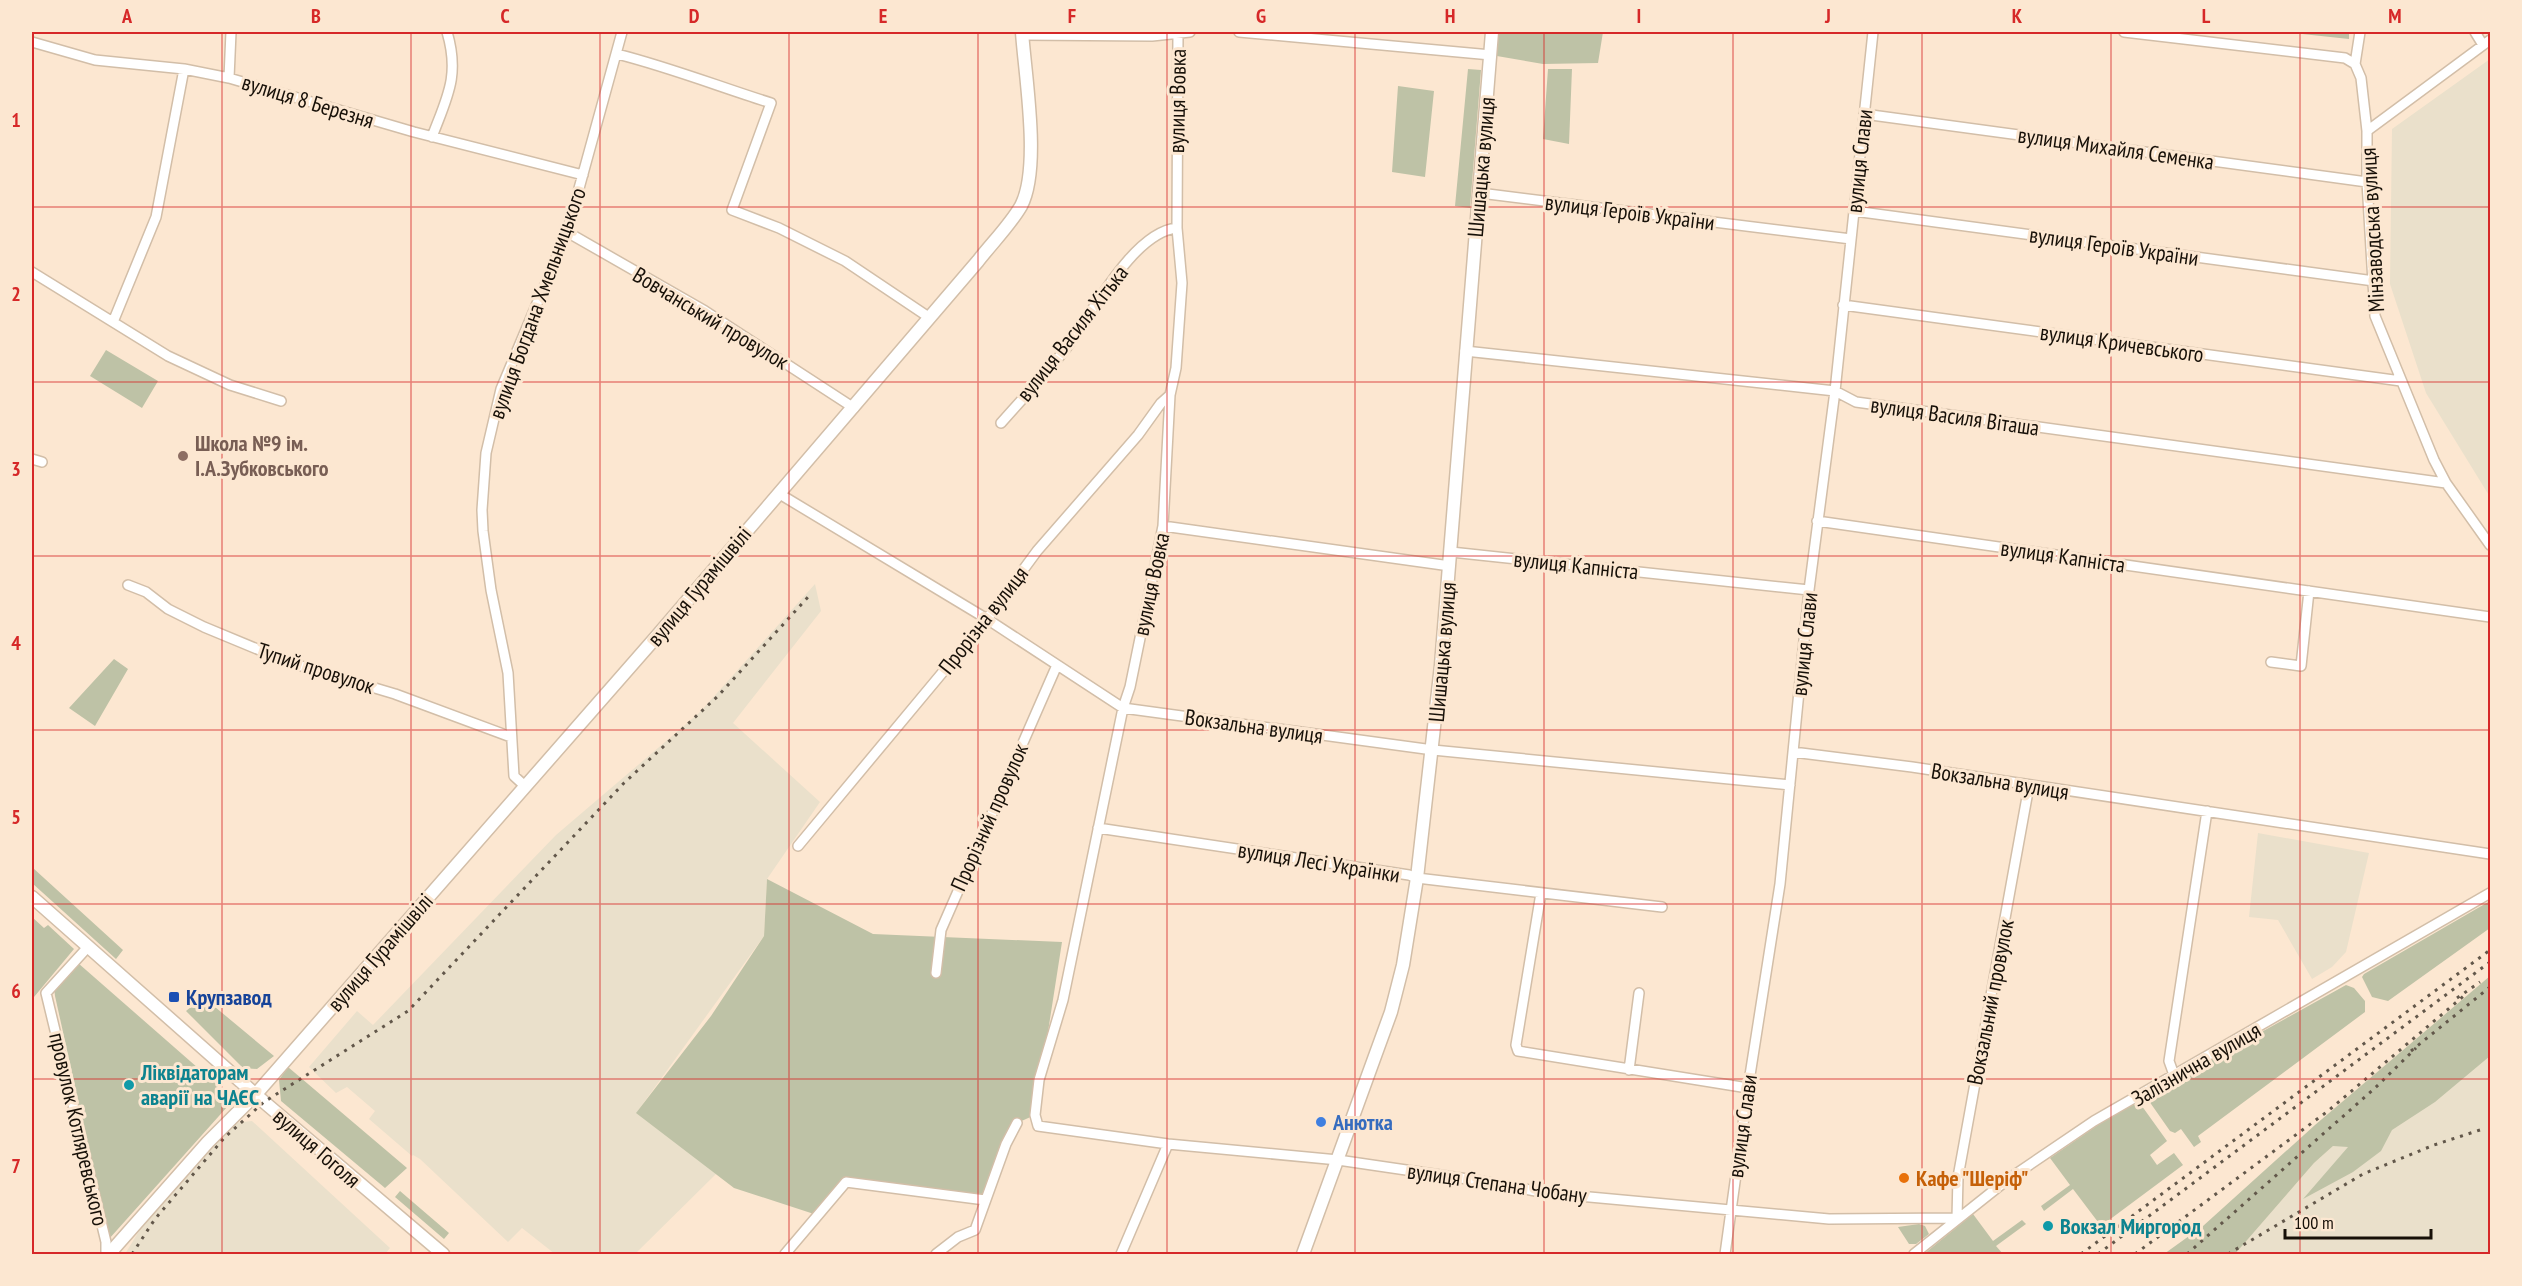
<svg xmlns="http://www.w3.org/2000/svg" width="2522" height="1286" font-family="'PT Sans Narrow',sans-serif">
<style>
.industrial{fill:#eae0cb}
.green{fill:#bec2a6}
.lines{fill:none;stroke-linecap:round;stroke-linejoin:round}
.street-casing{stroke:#d2bea8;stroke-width:12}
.secondary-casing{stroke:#d2bea8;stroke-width:15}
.street{stroke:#fff;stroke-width:9}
.secondary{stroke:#fff;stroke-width:12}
.rail{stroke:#62574a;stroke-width:3;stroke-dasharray:3 6;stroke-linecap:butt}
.grid{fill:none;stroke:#d62828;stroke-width:1.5;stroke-opacity:0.55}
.education-dot{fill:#8d6e63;stroke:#fce7d1;stroke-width:2}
.transit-dot{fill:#1a4fb4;stroke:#fce7d1;stroke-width:2}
.culture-dot{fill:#0f9aa8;stroke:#fce7d1;stroke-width:2}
.shop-dot{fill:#3f7fe0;stroke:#fce7d1;stroke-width:2}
.food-dot{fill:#e8710a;stroke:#fce7d1;stroke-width:2}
.labels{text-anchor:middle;stroke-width:6;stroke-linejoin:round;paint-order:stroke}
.street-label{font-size:22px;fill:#171008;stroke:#fce7d1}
.education-label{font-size:22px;font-weight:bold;fill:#785e54;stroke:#fce7d1;text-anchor:start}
.transit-label{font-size:22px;font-weight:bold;fill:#164399;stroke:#fce7d1;text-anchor:start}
.culture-label{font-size:22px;font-weight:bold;fill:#0d838f;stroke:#fce7d1;text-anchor:start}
.shop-label{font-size:22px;font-weight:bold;fill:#366cbe;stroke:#fce7d1;text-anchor:start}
.food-label{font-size:22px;font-weight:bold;fill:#c56008;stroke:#fce7d1;text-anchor:start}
.neatline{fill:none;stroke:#d62828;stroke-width:2}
.grid-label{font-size:20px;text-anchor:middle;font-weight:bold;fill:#d62828}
</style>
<rect width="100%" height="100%" fill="#fce7d1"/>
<path class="industrial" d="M2490 59V497L2426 393 2390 284 2392 129Z
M815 584 821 611 733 723 820 802 767 879 764 936 637 1112 716 1174 635 1254H555L522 1228 508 1242 420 1159 413 1155 412 1156 369 1119 375 1111 347 1087 336 1093 309 1067 357 1011 373 1025 556 835 699 713Z
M2258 833 2369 853 2346 952 2332 967 2312 979 2278 920 2249 917Z
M2490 1005V1254H2235L2314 1163Z
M252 1121 390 1248 385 1254H125L141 1228 165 1200 234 1123Z"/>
<path class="green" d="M1493 32H1603L1598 63 1543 64 1491 55Z
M2283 32H2349V39Z
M1468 69 1481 70 1470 208 1455 206Z
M1548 69H1572L1569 144 1543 139Z
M1398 86 1434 91 1425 177 1392 172Z
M106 350 158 381 142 408 90 376Z
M114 659 128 669 95 726 69 708Z
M33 868 123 950 116 959 32 883Z
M767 879 873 934 1062 942 1035 1115 1017 1123 985 1200 846 1182 817 1215 734 1188 636 1113 711 1016 764 936Z
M2490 901V928L2388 1001 2372 997 2362 977 2364 974Z
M32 917 44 928 48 925 74 949 34 997 32 994Z
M78 963 230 1096 227 1107 109 1239 55 996 54 987Z
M2490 976V1056L2435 1102 2392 1130 2381 1151 2353 1172 2303 1199 2348 1147 2333 1146 2314 1163 2235 1254H2164L2203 1226 2315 1125Z
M2346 985 2354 988 2365 1001V1012L2198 1136 2201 1142 2194 1147 2181 1129 2175 1133 2170 1131 2149 1101 2147 1097 2150 1094Z
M203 997 274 1056 257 1069 243 1068 186 1011Z
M288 1067 407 1168 385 1188 281 1101 279 1080Z
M2139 1102 2167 1141 2150 1155 2157 1165 2174 1153 2183 1165 2101 1226 2073 1189 2044 1211 2041 1206 2070 1185 2050 1158 2111 1116Z
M400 1191 449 1233 444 1239 395 1197Z
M1973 1214 1993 1241 2022 1220 2026 1224 1996 1246 2003 1254H1924Z
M1919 1224 1925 1226 1929 1234 1916 1244H1909L1898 1227Z"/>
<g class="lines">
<defs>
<path id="street" d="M1178 32 1177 228 1182 283 1176 368 1170 395 1163 526 1130 687 1123 708 1063 1000 1039 1080 1035 1115 1038 1126 1168 1144 1338 1160 1481 1181 1546 1193 1829 1219 1957 1218 1958 1177 2029 786
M1239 32 1491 55
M2124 32 2345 58 2355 64
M2360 32 2355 64 2361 78 2367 131V182L2375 316 2434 460 2446 483 2490 545
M2475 32 2483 45
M1022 35 1152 36 1190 32
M32 42 95 60 184 69 229 78 414 132 583 175
M617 54C669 67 720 87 771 103L732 210 779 228 845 261 930 318
M229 78 231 32
M1864 114 2367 182
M2367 131 2490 40
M432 137C447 97 460 76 447 32
M1480 193 1851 239
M1854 211 2374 281
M567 232 705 311 854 408
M32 272 168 356 230 385 281 401
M1843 305 2401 381
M113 322 156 217 184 69
M1465 351 1835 391 1856 402 2446 483
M1001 423C1023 398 1047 373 1067 347 1092 314 1133 232 1177 228
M32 459 42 462
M778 493 987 619 1123 708 1433 750 1790 785
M1817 521 2490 617
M1163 526 1450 566
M1451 552 1809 590
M128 585 146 592 168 609 204 627 291 663 395 694 511 737
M2271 662 2301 666 2309 591
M1793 752 1912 767 2490 854
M526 787 514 776 508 673 491 590 483 531 482 510 486 453 501 389 567 232 622 32
M1098 828 1409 875 1417 878 1662 907
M798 846 987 619 1037 551 1138 435 1161 403 1170 395
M1541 893 1516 1045 1518 1051 1748 1088
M87 948 46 993 106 1242V1254
M936 973 941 930 1057 665
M1629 1070 1639 993
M2174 1075 2169 1061 2207 811
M785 1254 846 1182 985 1200
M936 1254 958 1237 975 1230 1006 1144 1017 1123
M1121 1254 1168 1144
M1725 1254 1748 1088 1780 884 1809 590 1835 391 1873 32
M1914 1254 2007 1180 2094 1121 2490 893"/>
<path id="secondary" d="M32 897 264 1102 443 1254
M109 1254 208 1142 256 1094 657 636 978 261C992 243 1010 225 1021 206 1041 168 1025 76 1022 32
M1303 1254 1391 1012 1403 965 1417 878 1441 665 1492 32"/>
</defs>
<use href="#street" class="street-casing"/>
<use href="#secondary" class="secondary-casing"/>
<use href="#street" class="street"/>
<use href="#secondary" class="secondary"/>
<path class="rail" d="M2457 998 2480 982
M2411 1051 2490 987
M132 1254 155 1219 225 1137 264 1102 408 1011 624 783 718 696 809 596
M2081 1254 2490 950
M2098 1254 2490 962
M2135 1254 2328 1111 2466 994
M2187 1254 2374 1089 2416 1048
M2228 1254 2363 1174 2434 1145 2483 1129"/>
</g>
<path class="grid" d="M222 32V1254M411 32V1254M600 32V1254M789 32V1254M978 32V1254M1167 32V1254M1355 32V1254M1544 32V1254M1733 32V1254M1922 32V1254M2111 32V1254M2300 32V1254M32 207H2490M32 382H2490M32 556H2490M32 730H2490M32 904H2490M32 1079H2490"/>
<circle class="education-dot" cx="183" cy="456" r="6"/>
<rect class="transit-dot" x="168" y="991" width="12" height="12" rx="3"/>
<g class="culture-dot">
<circle cx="129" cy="1085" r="6"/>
<circle cx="2048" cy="1226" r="6"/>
</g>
<circle class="shop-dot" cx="1321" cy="1122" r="6"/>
<circle class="food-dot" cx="1904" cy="1178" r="6"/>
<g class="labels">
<g class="street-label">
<text transform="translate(308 101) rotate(17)" y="8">вулиця 8 Березня</text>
<text transform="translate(1177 101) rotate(-89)" y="8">вулиця Вовка</text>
<text transform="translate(2116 148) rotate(8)" y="8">вулиця Михайля Семенка</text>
<text transform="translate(1859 161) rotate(-84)" y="8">вулиця Слави</text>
<text transform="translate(1481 167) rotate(-85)" y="8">Шишацька вулиця</text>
<text transform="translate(1630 212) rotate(7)" y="8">вулиця Героїв України</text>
<text transform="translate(2372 230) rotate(-93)" y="8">Мінзаводська вулиця</text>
<text transform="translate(2114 246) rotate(8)" y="8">вулиця Героїв України</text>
<text transform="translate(537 303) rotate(-70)" y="8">вулиця Богдана Хмельницького</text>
<text transform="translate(711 318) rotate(31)" y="8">Вовчанський провулок</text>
<text transform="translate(1072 333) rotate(-52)" y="8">вулиця Василя Хітька</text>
<text transform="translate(2122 343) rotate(8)" y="8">вулиця Кричевського</text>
<text transform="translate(1955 416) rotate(8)" y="8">вулиця Василя Віташа</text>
<text transform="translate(2063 556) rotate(8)" y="8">вулиця Капніста</text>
<text transform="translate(1576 565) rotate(6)" y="8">вулиця Капніста</text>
<text transform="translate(1151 584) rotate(-78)" y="8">вулиця Вовка</text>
<text transform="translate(699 586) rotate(-50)" y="8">вулиця Гурамішвілі</text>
<text transform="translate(983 620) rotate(-52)" y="8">Прорізна вулиця</text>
<text transform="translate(1804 644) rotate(-84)" y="8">вулиця Слави</text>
<text transform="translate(1442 652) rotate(-85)" y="8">Шишацька вулиця</text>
<text transform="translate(316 668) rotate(18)" y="8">Тупий провулок</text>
<text transform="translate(1254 726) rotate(8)" y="8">Вокзальна вулиця</text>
<text transform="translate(2000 781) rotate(9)" y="8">Вокзальна вулиця</text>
<text transform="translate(989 817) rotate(-66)" y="8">Прорізний провулок</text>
<text transform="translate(1319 862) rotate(9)" y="8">вулиця Лесі Українки</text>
<text transform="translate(380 952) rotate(-49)" y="8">вулиця Гурамішвілі</text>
<text transform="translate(1990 1002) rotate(-79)" y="8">Вокзальний провулок</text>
<text transform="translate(2196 1064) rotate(-30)" y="8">Залізнична вулиця</text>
<text transform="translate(1742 1126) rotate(-82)" y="8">вулиця Слави</text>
<text transform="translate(79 1129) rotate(77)" y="8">провулок Котляревського</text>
<text transform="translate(317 1148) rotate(41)" y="8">вулиця Гоголя</text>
<text transform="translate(1497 1183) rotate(8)" y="8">вулиця Степана Чобану</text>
</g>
<g class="education-label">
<text x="195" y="451">Школа №9 ім.<tspan x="195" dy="25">І.А.Зубковського</tspan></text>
</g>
<g class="transit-label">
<text x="186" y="1005">Крупзавод</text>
</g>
<g class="culture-label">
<text x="141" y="1080">Ліквідаторам<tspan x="141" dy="25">аварії на ЧАЄС</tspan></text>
<text x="2060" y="1234">Вокзал Миргород</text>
</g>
<g class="shop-label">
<text x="1333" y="1130">Анютка</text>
</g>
<g class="food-label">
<text x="1916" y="1186">Кафе "Шеріф"</text>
</g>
</g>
<rect width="2522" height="1286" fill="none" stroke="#fce7d1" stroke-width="66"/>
<path d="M2285 1229v9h146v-9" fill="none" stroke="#171008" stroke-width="3"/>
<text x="2294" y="1229" font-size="18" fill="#171008" stroke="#fce7d1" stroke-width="4.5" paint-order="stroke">100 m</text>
<rect x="33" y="33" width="2456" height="1220" class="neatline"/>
<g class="grid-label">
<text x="127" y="23">A</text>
<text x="316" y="23">B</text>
<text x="505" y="23">C</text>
<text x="694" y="23">D</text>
<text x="883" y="23">E</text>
<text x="1072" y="23">F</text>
<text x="1261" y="23">G</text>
<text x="1450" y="23">H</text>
<text x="1639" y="23">I</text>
<text x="1828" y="23">J</text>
<text x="2017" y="23">K</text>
<text x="2206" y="23">L</text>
<text x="2395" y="23">M</text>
<text x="16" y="127">1</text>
<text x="16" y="301">2</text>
<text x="16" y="476">3</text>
<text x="16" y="650">4</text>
<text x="16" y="824">5</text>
<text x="16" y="998">6</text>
<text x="16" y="1173">7</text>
</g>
</svg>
